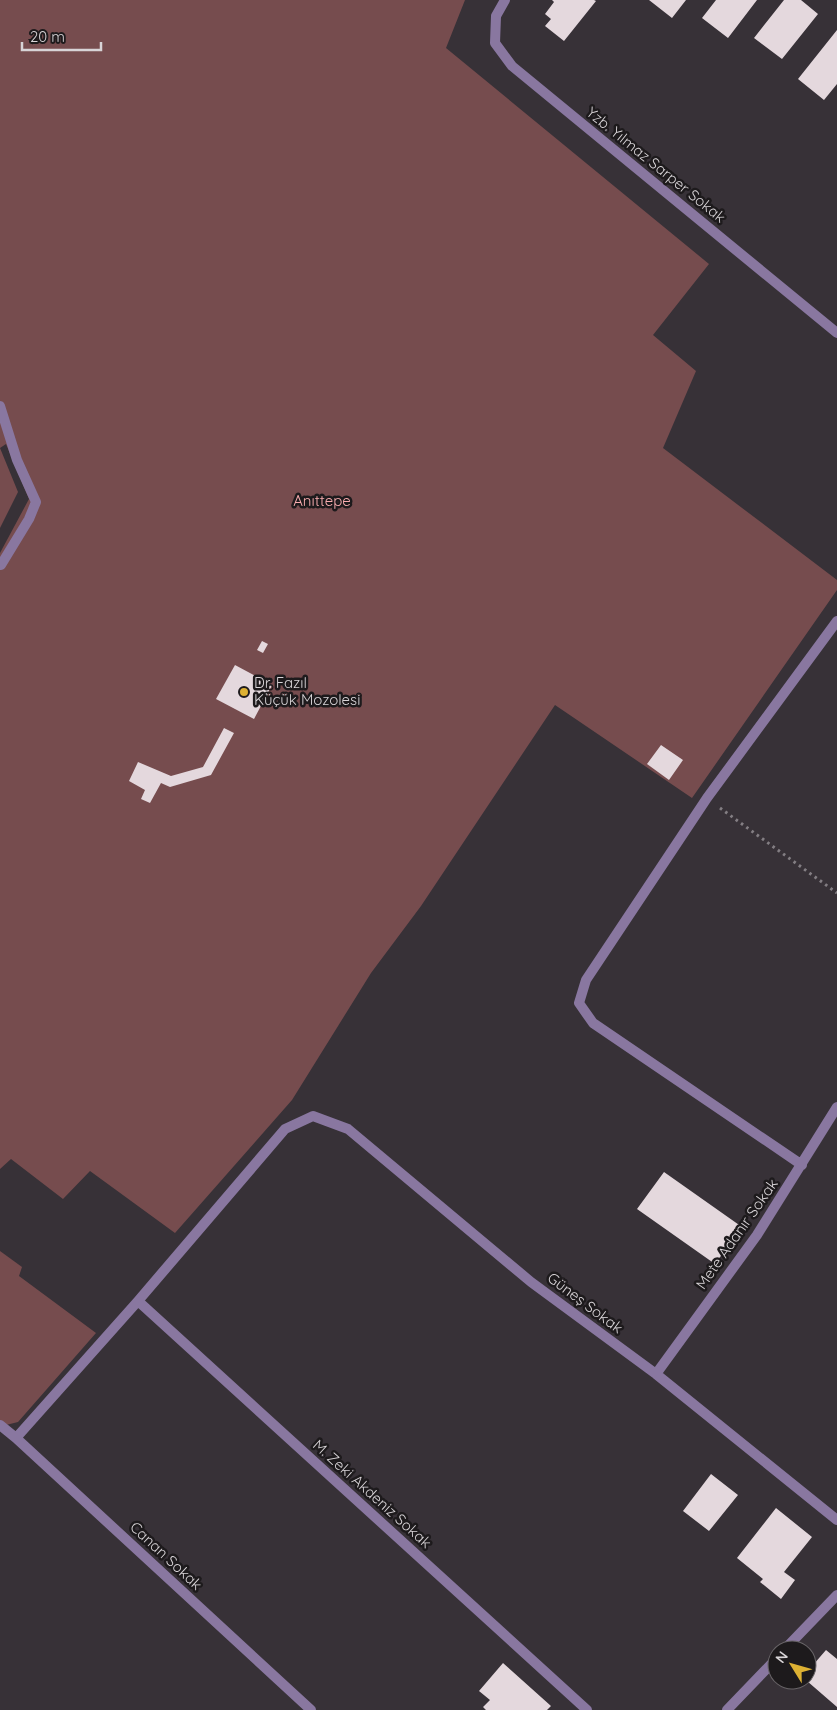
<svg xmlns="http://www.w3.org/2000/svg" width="837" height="1710" font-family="Quicksand,sans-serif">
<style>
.green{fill:#764c4e}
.building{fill:#e4d8dd}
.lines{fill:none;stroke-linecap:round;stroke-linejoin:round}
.path{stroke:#837e83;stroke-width:3;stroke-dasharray:2.5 4;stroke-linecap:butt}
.street{stroke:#8977a0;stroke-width:10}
.poi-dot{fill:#ddb133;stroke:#1d1a1c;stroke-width:2}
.labels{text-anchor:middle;stroke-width:5;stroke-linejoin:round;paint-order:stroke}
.street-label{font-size:15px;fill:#d8d4d7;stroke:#1d1a1c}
.park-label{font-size:15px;fill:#fbaeb1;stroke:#1d1a1c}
.poi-label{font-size:15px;fill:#d8d4d7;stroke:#1d1a1c;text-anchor:start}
</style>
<rect width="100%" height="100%" fill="#373137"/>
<path class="green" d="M0 0H465L446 48 709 264 653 335 696 371 663 448 837 580V590L692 798 555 705 421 906 371 973 292 1100 175 1233 90 1171 63 1199 11 1159 0 1169V553L29 499 6 444 0 448 18 492 0 528Z
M0 1251 22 1267 19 1276 96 1333 18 1422 6 1425 0 1423Z"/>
<path class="building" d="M552 0H594L596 1 564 41 545 26 551 19 545 14 554 2Z
M649 0H686L672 18Z
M716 0H757L728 38 702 18Z
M784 0H801L818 14 782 59 754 38Z
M837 30V84L824 100 798 79Z
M262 641 268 644 263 653 257 650Z
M235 665 272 685 254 719 216 699Z
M224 728 234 733 211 775 170 787 161 783 150 803 141 799 145 790 129 781 138 762 171 776 203 767Z
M661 745 683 760 669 780 647 764Z
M664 1172 742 1227 715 1264 637 1209Z
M711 1474 738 1495 709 1531 683 1511Z
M776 1508 812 1537 784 1572 795 1580 781 1599 760 1582 763 1579 737 1558Z
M826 1650 837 1659V1707L807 1681V1672Z
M503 1663 551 1706 547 1710H486L483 1707 490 1700 479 1691Z"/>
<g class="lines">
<path class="path" d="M720 808 837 893"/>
<path class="street" d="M505 0 496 16 495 43 512 66 837 333
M0 406 17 460 36 502 29 519 1 565
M802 1165 593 1023 579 1003 586 980 707 798 837 621
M138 1301 587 1710
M656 1374 757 1235 837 1107
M0 1425 16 1438 311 1710
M16 1438 138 1301 285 1129 313 1116 348 1129 531 1282 656 1374 837 1520
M784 1650 837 1595
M727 1710 777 1658"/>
</g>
<circle class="poi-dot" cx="244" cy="692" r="5"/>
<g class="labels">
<g class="street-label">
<text transform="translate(656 165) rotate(39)" y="5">Yzb. Yılmaz Sarper Sokak</text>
<text transform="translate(737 1234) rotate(-55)" y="5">Mete Adanır Sokak</text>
<text transform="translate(585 1303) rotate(37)" y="5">Güneş Sokak</text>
<text transform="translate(372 1494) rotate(42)" y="5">M. Zeki Akdeniz Sokak</text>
<text transform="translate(166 1556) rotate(43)" y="5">Canan Sokak</text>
</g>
<g class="park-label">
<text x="322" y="506">Anıttepe</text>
</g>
<g class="poi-label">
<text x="254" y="688">Dr. Fazıl<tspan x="254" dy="17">Küçük Mozolesi</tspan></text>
</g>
</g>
<g transform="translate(792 1665) rotate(307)"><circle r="24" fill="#1d1a1c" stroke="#686467"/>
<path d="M0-4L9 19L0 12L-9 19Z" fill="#ddb133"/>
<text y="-8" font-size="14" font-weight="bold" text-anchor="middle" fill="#d8d4d7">N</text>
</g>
<path d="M22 42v8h79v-8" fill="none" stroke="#d8d4d7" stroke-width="2.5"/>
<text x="30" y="42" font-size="15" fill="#d8d4d7" stroke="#1d1a1c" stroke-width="4" paint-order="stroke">20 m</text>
</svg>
